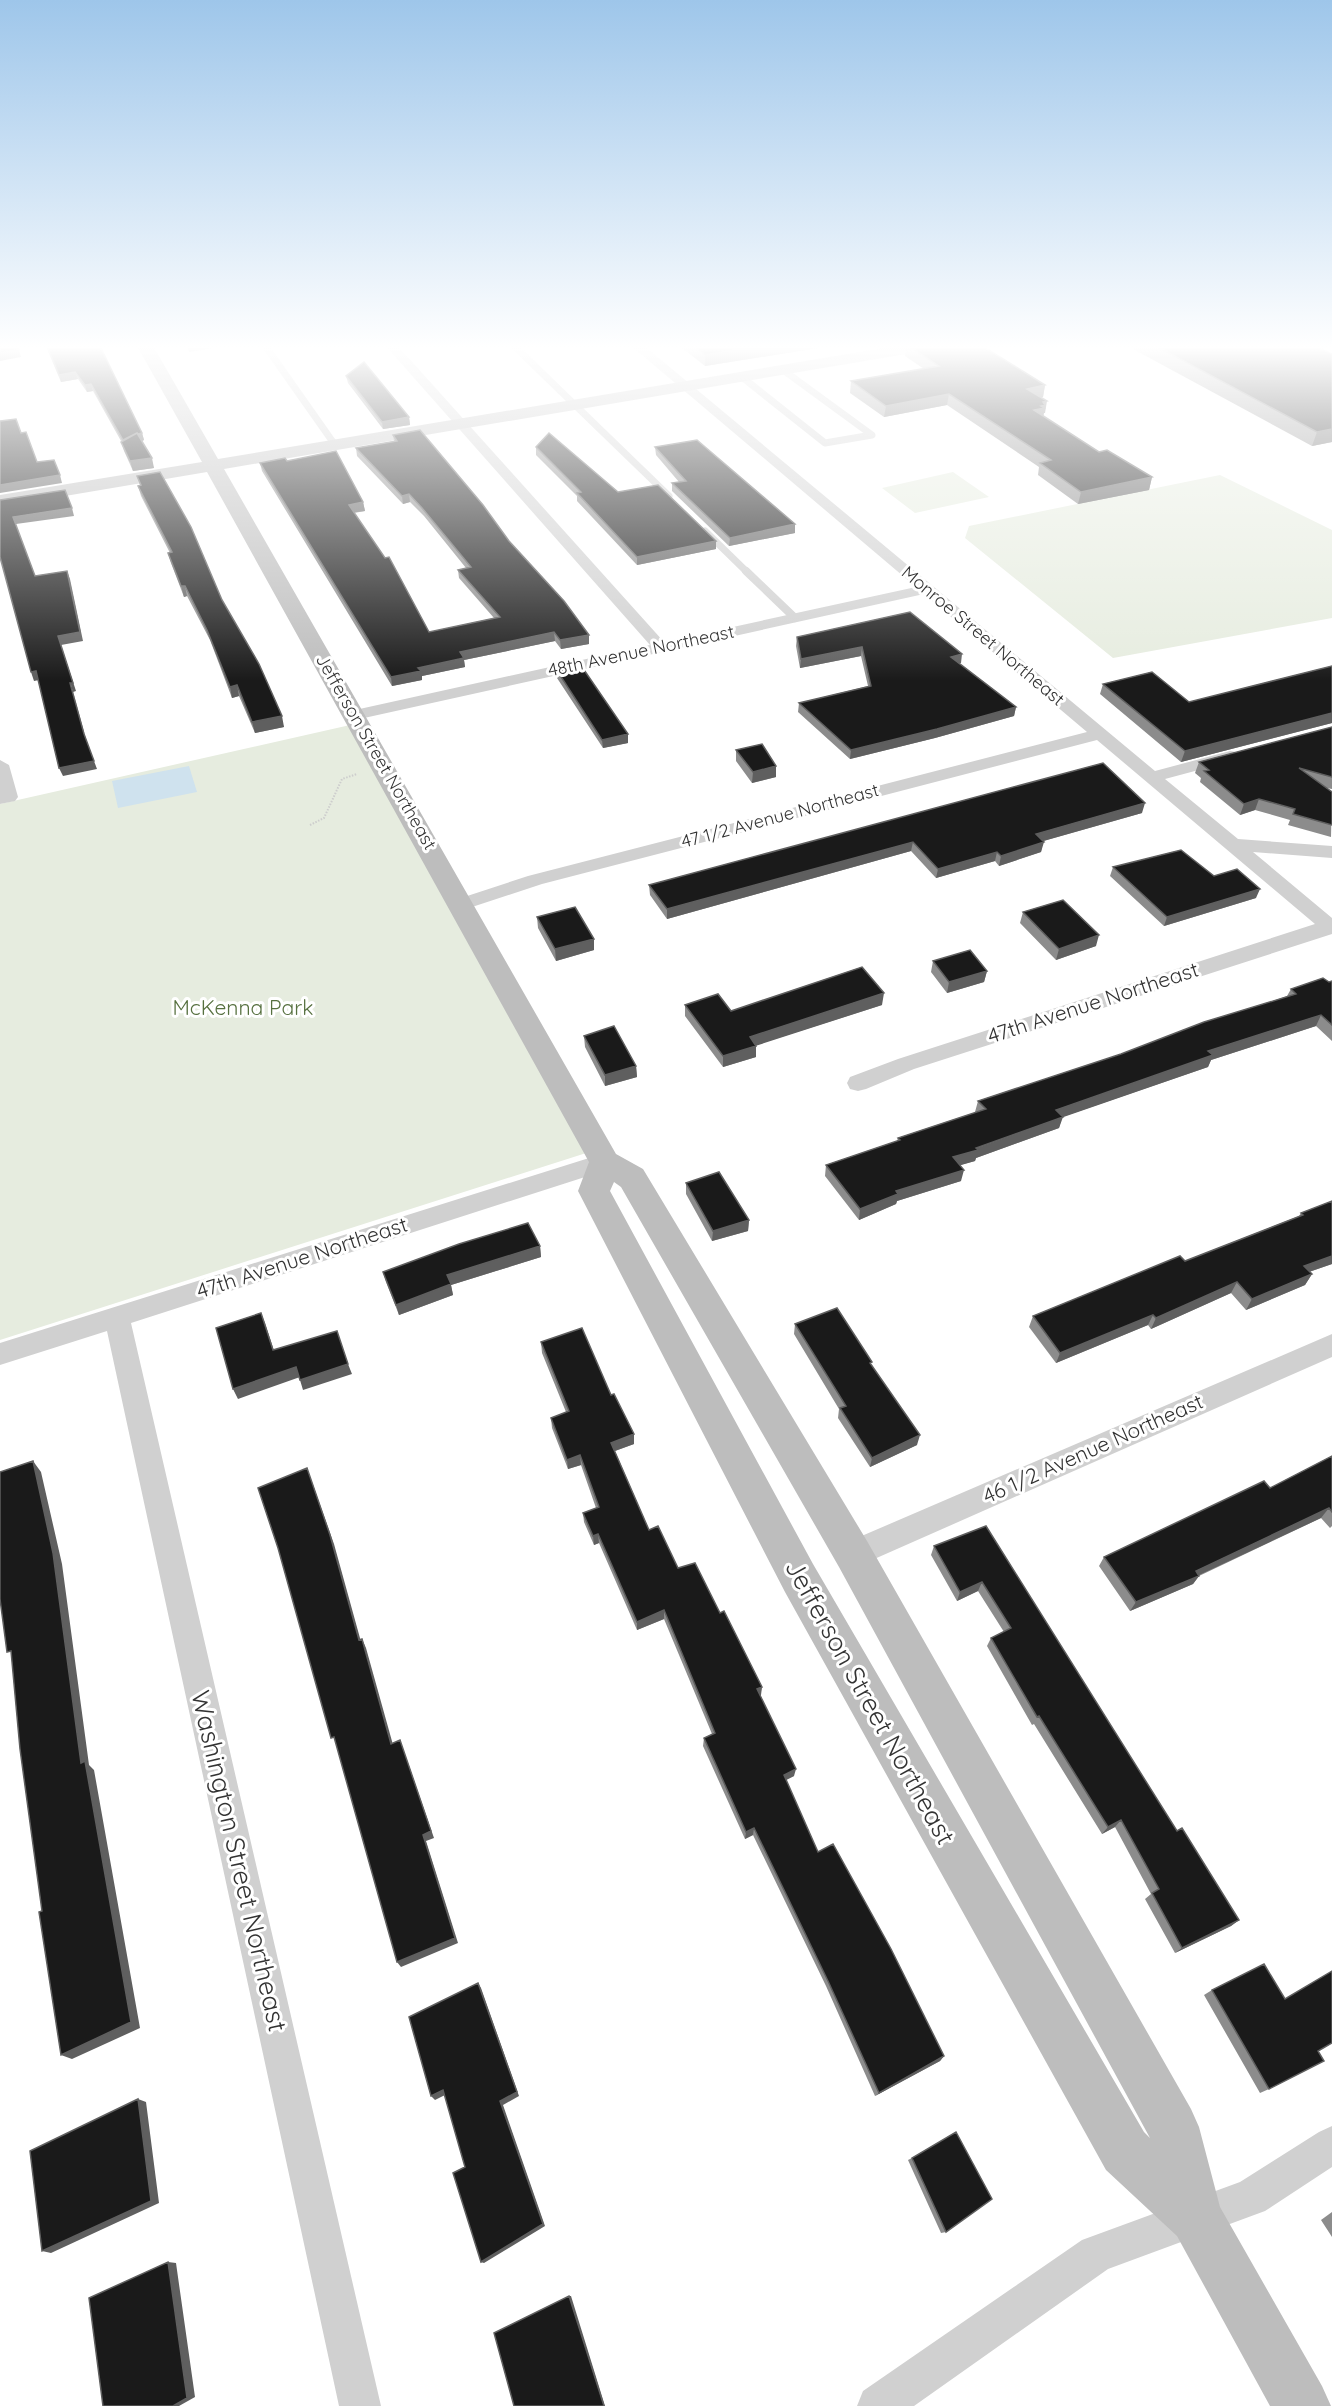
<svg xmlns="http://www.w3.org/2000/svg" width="1332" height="2406" font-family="Quicksand,sans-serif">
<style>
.green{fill:#e6ecdf}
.water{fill:#cfe2ee}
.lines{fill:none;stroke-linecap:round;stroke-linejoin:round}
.path{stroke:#cdcdcd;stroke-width:2;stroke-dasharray:1.5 1.5;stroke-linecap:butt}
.lane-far1{stroke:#d0d0d0;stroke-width:7}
.lane{stroke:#d0d0d0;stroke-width:8}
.street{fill:#d0d0d0;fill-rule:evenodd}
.secondary{fill:#bdbdbd;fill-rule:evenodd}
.wall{fill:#8c8c8c}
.shaded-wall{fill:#5f5f5f}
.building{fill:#1a1a1a;stroke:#5f5f5f;stroke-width:1.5}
.labels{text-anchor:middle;stroke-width:6;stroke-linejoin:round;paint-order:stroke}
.far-street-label{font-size:18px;fill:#333;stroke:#fff}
.street-label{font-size:21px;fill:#333;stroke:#fff}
.park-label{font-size:21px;fill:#56703f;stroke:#fff}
.near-street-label{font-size:26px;fill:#333;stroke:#fff}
</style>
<rect width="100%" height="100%" fill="#fff"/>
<path class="green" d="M953 472 989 497 915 513 882 488Z
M1220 475 1332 530V618L1113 658 965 538 969 526Z
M359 723 605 1147 0 1340V804Z"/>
<path class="water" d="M189 766 197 792 118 808 112 781Z"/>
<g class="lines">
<path class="path" d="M310 825 324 818 342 779 357 774"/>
<path class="lane-far1" d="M264 344 335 445
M512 344 669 496
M1034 344H1060
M742 377 825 443 872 435 783 370
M705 531 747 572"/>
<path class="lane" d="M746 571 795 618"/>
<path class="street" d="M384 344H396L664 642 916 587 629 344H642L1155 771 1230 751 1236 752 1239 756 1236 760 1165 779 1238 839 1332 846V858L1253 852 1332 918V934L914 1069 866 1089 858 1091 850 1089 847 1083 850 1077 898 1059 1315 924 1097 740 542 884 469 908H455L452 904 455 900 528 876 1087 732 924 594 355 720 349 719 347 715 355 710 650 645Z
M0 760 9 765 18 797 15 801 0 804Z
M605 1153 613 1156 617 1162 613 1168 131 1323 381 2406H339L107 1331 0 1365V1343Z
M1332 1334V1357L863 1564 853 1568 843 1564 838 1554 843 1544Z
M1332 2126V2167L1265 2211 1108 2269 914 2406H857L863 2391 1082 2240 1240 2182 1319 2132Z"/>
<path class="secondary" d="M136 344H152L218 459 908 344H944L936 349 224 469 616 1154 643 1169 867 1541 1191 2109 1199 2127 1220 2207 1322 2386 1331 2406H1270L1177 2236 1106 2170 785 1592 578 1191 589 1162 207 472 0 507V495L202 462ZM614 1182 621 1187 839 1567 1150 2138 1144 2132 813 1564 610 1191Z"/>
</g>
<path class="wall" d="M45 344H99L142 433 144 440 142 441 154 468 133 471 124 451 121 441 93 391 87 392 78 379 61 382Z
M677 344H843L705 366Z
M1134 344H1311L1332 354V442L1312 446 1133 349Z
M907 345 1045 385 1043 397H1041L1045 413H1044L1043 416 1099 452 1152 477 1149 490 1078 504 1038 475 1039 467 947 405 884 417 850 393 851 381 924 369 905 356Z
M346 376 409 417 410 425 383 429 348 383Z
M393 435 509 541 589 644 561 649 555 641 464 660 465 667 422 676V680L392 686 262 471 260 463 287 461 363 502 365 511 354 513 429 632 494 618 459 578 458 570 466 568 424 516 410 502 403 504 357 456 356 448 394 441Z
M536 447 618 492 716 549 637 565 577 501V496L536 455Z
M655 447 795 533 729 546 672 491V483L679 482 656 455Z
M137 476 222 600 284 727 255 733 239 696 232 698 210 640 187 596 184 597 171 563 168 553H170L141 496 138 486H140Z
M797 637 961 663H959L1016 707 1014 716 935 738 850 759 798 712 799 703 868 686 861 656 800 668 796 646Z
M1332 666V723L1181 762 1100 694 1103 684 1189 702Z
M556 669 628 734V743L603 748 557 678Z
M1332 727V789L1326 788 1332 792 1331 837 1288 825 1290 820 1255 810 1240 815 1200 782 1201 778 1195 773 1199 762Z
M736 750 776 777 752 783 736 761Z
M1103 763 1142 813 1043 841 1041 852 999 866 995 861 936 878 911 851 667 919 650 895 649 885Z
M1113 867 1214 876 1256 898 1164 926 1110 876Z
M1023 912 1096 946 1056 960 1020 923Z
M537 917 594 939V950L556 961 538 928Z
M933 961 987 971 984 982 947 993 931 972Z
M1332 981V1041L1316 1026 1211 1060 1208 1067 1062 1117 1059 1128 976 1158 975 1161 960 1165 961 1181 897 1201 896 1204 859 1220 825 1176 826 1165 897 1141 898 1138 976 1112H975L978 1101 1121 1054 1287 996 1291 989Z
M685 1005 731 1011 882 1005 756 1045V1057L723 1067 685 1016Z
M584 1036 636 1066 637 1077 605 1086 585 1047Z
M686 1183 749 1220 748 1231 712 1241 686 1194Z
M1332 1201V1264L1309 1272 1312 1274 1305 1285 1246 1310 1231 1293 1151 1329 1148 1325 1056 1363 1029 1327 1033 1316 1185 1261 1299 1216 1301 1213Z
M540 1246 541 1257 451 1285 453 1295 399 1315 386 1282 383 1272Z
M795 1324 872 1366 917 1445 870 1467 838 1418 839 1409 794 1334Z
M541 1342 611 1395 634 1444 615 1451 649 1530 678 1568 720 1613 762 1687 760 1695 794 1776 786 1780 818 1852 944 2056 940 2061 875 2096 826 1986 753 1835 745 1839 703 1746 704 1738 712 1734 664 1619 637 1630 599 1543 594 1545 584 1522 583 1513 596 1508 581 1465 568 1469 552 1428 551 1418 566 1412 542 1353Z
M1332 1456V1526L1330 1528 1321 1518 1199 1576 1193 1584 1130 1611 1099 1566 1104 1557 1270 1488Z
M986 1526 1177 1831 1239 1920 1231 1926 1175 1953 1145 1899 1151 1894 1115 1827 1102 1834 1034 1724 1032 1725 987 1646 991 1638 1004 1632 978 1591 957 1601 931 1555 934 1546Z
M1212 1990 1318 2051 1269 2089 1260 2093 1204 1995Z
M912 2158 946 2232 941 2233 908 2160Z
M1332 2212V2237L1321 2220Z"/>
<path class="shaded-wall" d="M196 344H213L214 348 189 352 187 345Z
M774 344H843L705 366V355Z
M19 350 21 357 0 361V353Z
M75 372 78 379 61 382 59 375Z
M91 384 93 391 87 392 85 385Z
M1045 385 1043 397 1025 400 1027 389Z
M949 394 947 405 884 417 886 406Z
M1047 401 1045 413H1044L1043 417 1034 410 1043 402Z
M409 417 410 425 383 429 382 422Z
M1332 429V442L1312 446 1317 432Z
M142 433 144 440 126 449 124 442Z
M152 458 154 468 133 471 130 461Z
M60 475 62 483 0 493V485Z
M1152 477 1149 490 1078 504 1081 492Z
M409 494 410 502 403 504 402 496Z
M363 502 365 511 350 513 349 505Z
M72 508 74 516 16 524 13 517Z
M795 524V533L729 546 730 538Z
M716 541V549L637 565V557Z
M67 571 70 579 83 641 61 645 76 691 73 692 87 743 84 734 58 636Z
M181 586H185L187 596 184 597Z
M554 632 555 641 464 660 465 667 422 676V680L392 686 391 677 460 652Z
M589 635V644L561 649 560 640Z
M862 647 861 656 800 668 801 659Z
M962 654 961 663 949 666 951 657Z
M36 671 39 680 34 681 31 672Z
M237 685 239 696 232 698 230 687Z
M1016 707 1014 716 935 738 850 759 851 750Z
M1332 713V723L1181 762 1185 751Z
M282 716 284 727 255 733 252 722Z
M628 734V743L603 748 602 740Z
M94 761 97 769 63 776 59 768Z
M776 766V777L752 783 753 772Z
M1259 799 1255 810 1240 815 1244 804Z
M1145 803 1142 813 1033 844 1036 834Z
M913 842 911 851 667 919V909Z
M1044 842 1041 852 999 866 1001 856Z
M997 852 995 861 936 878 938 869Z
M1260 889 1256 898 1164 926 1167 917Z
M1099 935 1096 946 1056 960 1059 949Z
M594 939V950L556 961 555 949Z
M987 971 984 982 947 993 949 982Z
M884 993 882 1005 749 1048 750 1037Z
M1321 1015 1316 1026 1211 1060 1208 1067 1052 1121 1056 1110 1208 1051Z
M756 1046V1057L723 1067V1056Z
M636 1066 637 1077 605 1086V1075Z
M1063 1117 1059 1128 976 1158 975 1161 951 1168 953 1157Z
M964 1170 961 1181 897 1201 896 1204 859 1220 860 1209 896 1191Z
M749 1220 748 1231 712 1241 713 1231Z
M540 1246 541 1257 451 1285 453 1295 399 1315 396 1305 447 1275Z
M1332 1256V1264L1297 1276 1304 1266Z
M1312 1274 1305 1285 1246 1310 1252 1299Z
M1237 1282 1231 1293 1151 1329 1156 1318Z
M261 1313 265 1323 277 1360 273 1350Z
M1153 1315 1148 1325 1056 1363 1060 1353Z
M348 1364 352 1374 303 1390 300 1380Z
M296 1367 300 1377 238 1399 233 1389Z
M634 1434V1444L612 1452 611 1443Z
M920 1435 917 1445 870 1467 872 1458Z
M580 1455 581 1465 568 1469 567 1460Z
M33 1461 41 1472 62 1564 89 1765 94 1770 140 2028 72 2059 61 2055 81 1763Z
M307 1468 334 1544 363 1649 359 1640Z
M1329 1508 1321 1518 1197 1576H1199L1193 1584 1130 1611 1136 1602 1196 1571Z
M598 1534 599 1543 594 1545 593 1536Z
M982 1582 978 1591 957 1601 960 1592Z
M664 1610V1619L637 1630V1622Z
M362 1639 366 1648 395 1752 391 1744Z
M762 1687 761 1695 756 1697 757 1689Z
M400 1740 434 1838 426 1841 458 1943 401 1967 397 1962 423 1835Z
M796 1769 794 1776 782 1782 784 1775Z
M1121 1820 1115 1827 1102 1834 1108 1827Z
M754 1828 753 1835 745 1839 746 1832Z
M1239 1920 1231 1926 1175 1953 1182 1948Z
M478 1983 481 1988 519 2096 503 2105 545 2226 484 2263 481 2262Z
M944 2056 940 2061 875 2096 879 2093Z
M443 2090 447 2094 435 2100 431 2096Z
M138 2099 146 2102 159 2203 51 2253 42 2251Z
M168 2262 176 2263 195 2397 179 2406H173Z
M569 2296H571L605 2406H604Z"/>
<path class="building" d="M0 344H17L19 350 0 353Z
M46 344H99L142 433 138 434 137 433 123 440 91 384 85 385 75 372 59 375Z
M691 344H774L705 355Z
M915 344H979L1045 385 1027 389 1047 401 1043 402 1045 405 1041 406 1044 408 1034 410 1099 452 1107 450 1152 477 1081 492 1040 463 1051 460 949 394 886 406 851 381 939 366 907 345Z
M1152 344H1311L1332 354V429L1317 432Z
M364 362 409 417 382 422 346 376Z
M16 419 21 433 26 432 37 462 54 460 60 475 0 485V421Z
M420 430 483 505 509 541 564 601 589 635 560 640 554 632 460 652 464 658 418 668 421 671 391 677 260 463 285 458 287 461 336 451 363 502 349 505 385 558 389 557 429 632 500 617 458 570 471 567 422 508 409 494 402 496 356 448 397 441 393 435Z
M137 433 152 458 130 461 121 442Z
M549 433 618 492 658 485 716 541 637 557 577 493 581 492 536 447Z
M697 440 795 524 730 538 672 483 686 481 655 447Z
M160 472 191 527 222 600 259 664 282 716 252 722 237 685 230 687 207 630 185 586H181L168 553 172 552 138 486 141 485 137 476Z
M65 490 72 508 13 517 35 576 67 571 80 632 58 636 73 683H70L84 734 94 761 59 768 36 671 31 672 0 557V500Z
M910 612 962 654 951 657 1016 707 937 729 851 750 799 703 871 686 862 647 801 659 797 637Z
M580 664 628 734 602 740 556 669Z
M1332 666V713L1185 751 1103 684 1152 672 1189 702Z
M1332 727V777L1299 768 1332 792V825L1293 814 1295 809 1259 799 1244 804 1204 771 1209 770 1199 762Z
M762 744 776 766 753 772 736 750Z
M1103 763 1145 803 1036 834 1044 842 1001 856 997 852 938 869 913 842 667 909 649 885Z
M1181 850 1214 876 1237 869 1260 889 1167 917 1113 867Z
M1063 900 1099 935 1059 949 1023 912Z
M575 907 594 939 555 949 537 917Z
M970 950 987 971 949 982 933 961Z
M862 967 884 993 750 1037 756 1046 723 1056 685 1005 718 994 731 1011Z
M1323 978 1329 982 1332 981V1025L1321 1015 1208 1051 1213 1055 1056 1110 1063 1117 976 1148 978 1150 953 1157 964 1170 896 1191 898 1194 860 1209 826 1165 900 1140 898 1138 986 1109 978 1101 1121 1054 1204 1022 1296 994 1291 989Z
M614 1026 636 1066 605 1075 584 1036Z
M719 1172 749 1220 713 1231 686 1183Z
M1332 1201V1256L1304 1266 1312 1274 1252 1299 1237 1282 1156 1318 1153 1315 1060 1353 1033 1316 1180 1256 1185 1261 1303 1215 1301 1213Z
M528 1223 540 1246 447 1275 451 1284 396 1305 383 1272 459 1244Z
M837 1308 872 1362 870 1363 920 1435 872 1458 840 1408 846 1406 795 1324Z
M261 1313 273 1350 337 1331 348 1364 300 1380 296 1367 233 1389 216 1328Z
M582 1328 611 1395 614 1394 634 1434 611 1443 649 1530 658 1526 678 1568 695 1563 720 1613 724 1611 762 1687 757 1689 796 1769 784 1775 818 1852 833 1844 891 1949 944 2056 879 2093 828 1981 754 1828 746 1832 704 1738 715 1733 664 1610 637 1622 598 1534 593 1536 583 1513 599 1507 580 1455 567 1460 551 1418 569 1411 541 1342Z
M1332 1456V1512L1329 1508 1196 1571 1199 1576 1136 1602 1104 1557 1264 1481 1270 1488Z
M33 1461 53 1553 81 1763 85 1761 131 2022 61 2055 39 1912 42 1911 20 1749 11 1651 7 1652 0 1599V1472Z
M307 1468 330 1535 359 1640 362 1639 391 1744 400 1740 431 1831 423 1835 455 1938 397 1962 334 1737 331 1738 278 1548 258 1488Z
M986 1526 1177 1831 1182 1828 1239 1920 1182 1948 1152 1893 1159 1889 1121 1820 1108 1827 1039 1716 1037 1717 991 1638 1011 1628 982 1582 960 1592 934 1546Z
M1264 1964 1285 1999 1332 1971V2043L1318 2051 1324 2061 1269 2089 1212 1990Z
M478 1983 517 2092 500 2101 543 2224 481 2262 453 2173 465 2167 443 2090 431 2096 409 2017Z
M138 2099 151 2201 42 2251 30 2151Z
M956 2132 992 2199 946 2232 912 2158Z
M168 2262 187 2398 173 2406H103L89 2298Z
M569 2296 604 2406H514L494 2333Z"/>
<linearGradient id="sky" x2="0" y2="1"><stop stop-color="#9ec6ea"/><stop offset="0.51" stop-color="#fff"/><stop offset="1" stop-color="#fff" stop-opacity="0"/></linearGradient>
<rect width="1332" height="681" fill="url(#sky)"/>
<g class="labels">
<g class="far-street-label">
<text transform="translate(983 636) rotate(40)" y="6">Monroe Street Northeast</text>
<text transform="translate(641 651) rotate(-12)" y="6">48th Avenue Northeast</text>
<text transform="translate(376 752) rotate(60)" y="6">Jefferson Street Northeast</text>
<text transform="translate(780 816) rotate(-15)" y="6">47 1/2 Avenue Northeast</text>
</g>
<g class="street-label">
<text transform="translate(1093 1003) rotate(-18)" y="7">47th Avenue Northeast</text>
<text transform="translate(302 1258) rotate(-18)" y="7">47th Avenue Northeast</text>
<text transform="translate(1093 1449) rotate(-24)" y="7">46 1/2 Avenue Northeast</text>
</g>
<g class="park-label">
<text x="243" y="1015">McKenna Park</text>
</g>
<g class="near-street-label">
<text transform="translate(870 1702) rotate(61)" y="9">Jefferson Street Northeast</text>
<text transform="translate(239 1861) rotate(77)" y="9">Washington Street Northeast</text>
</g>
</g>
</svg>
